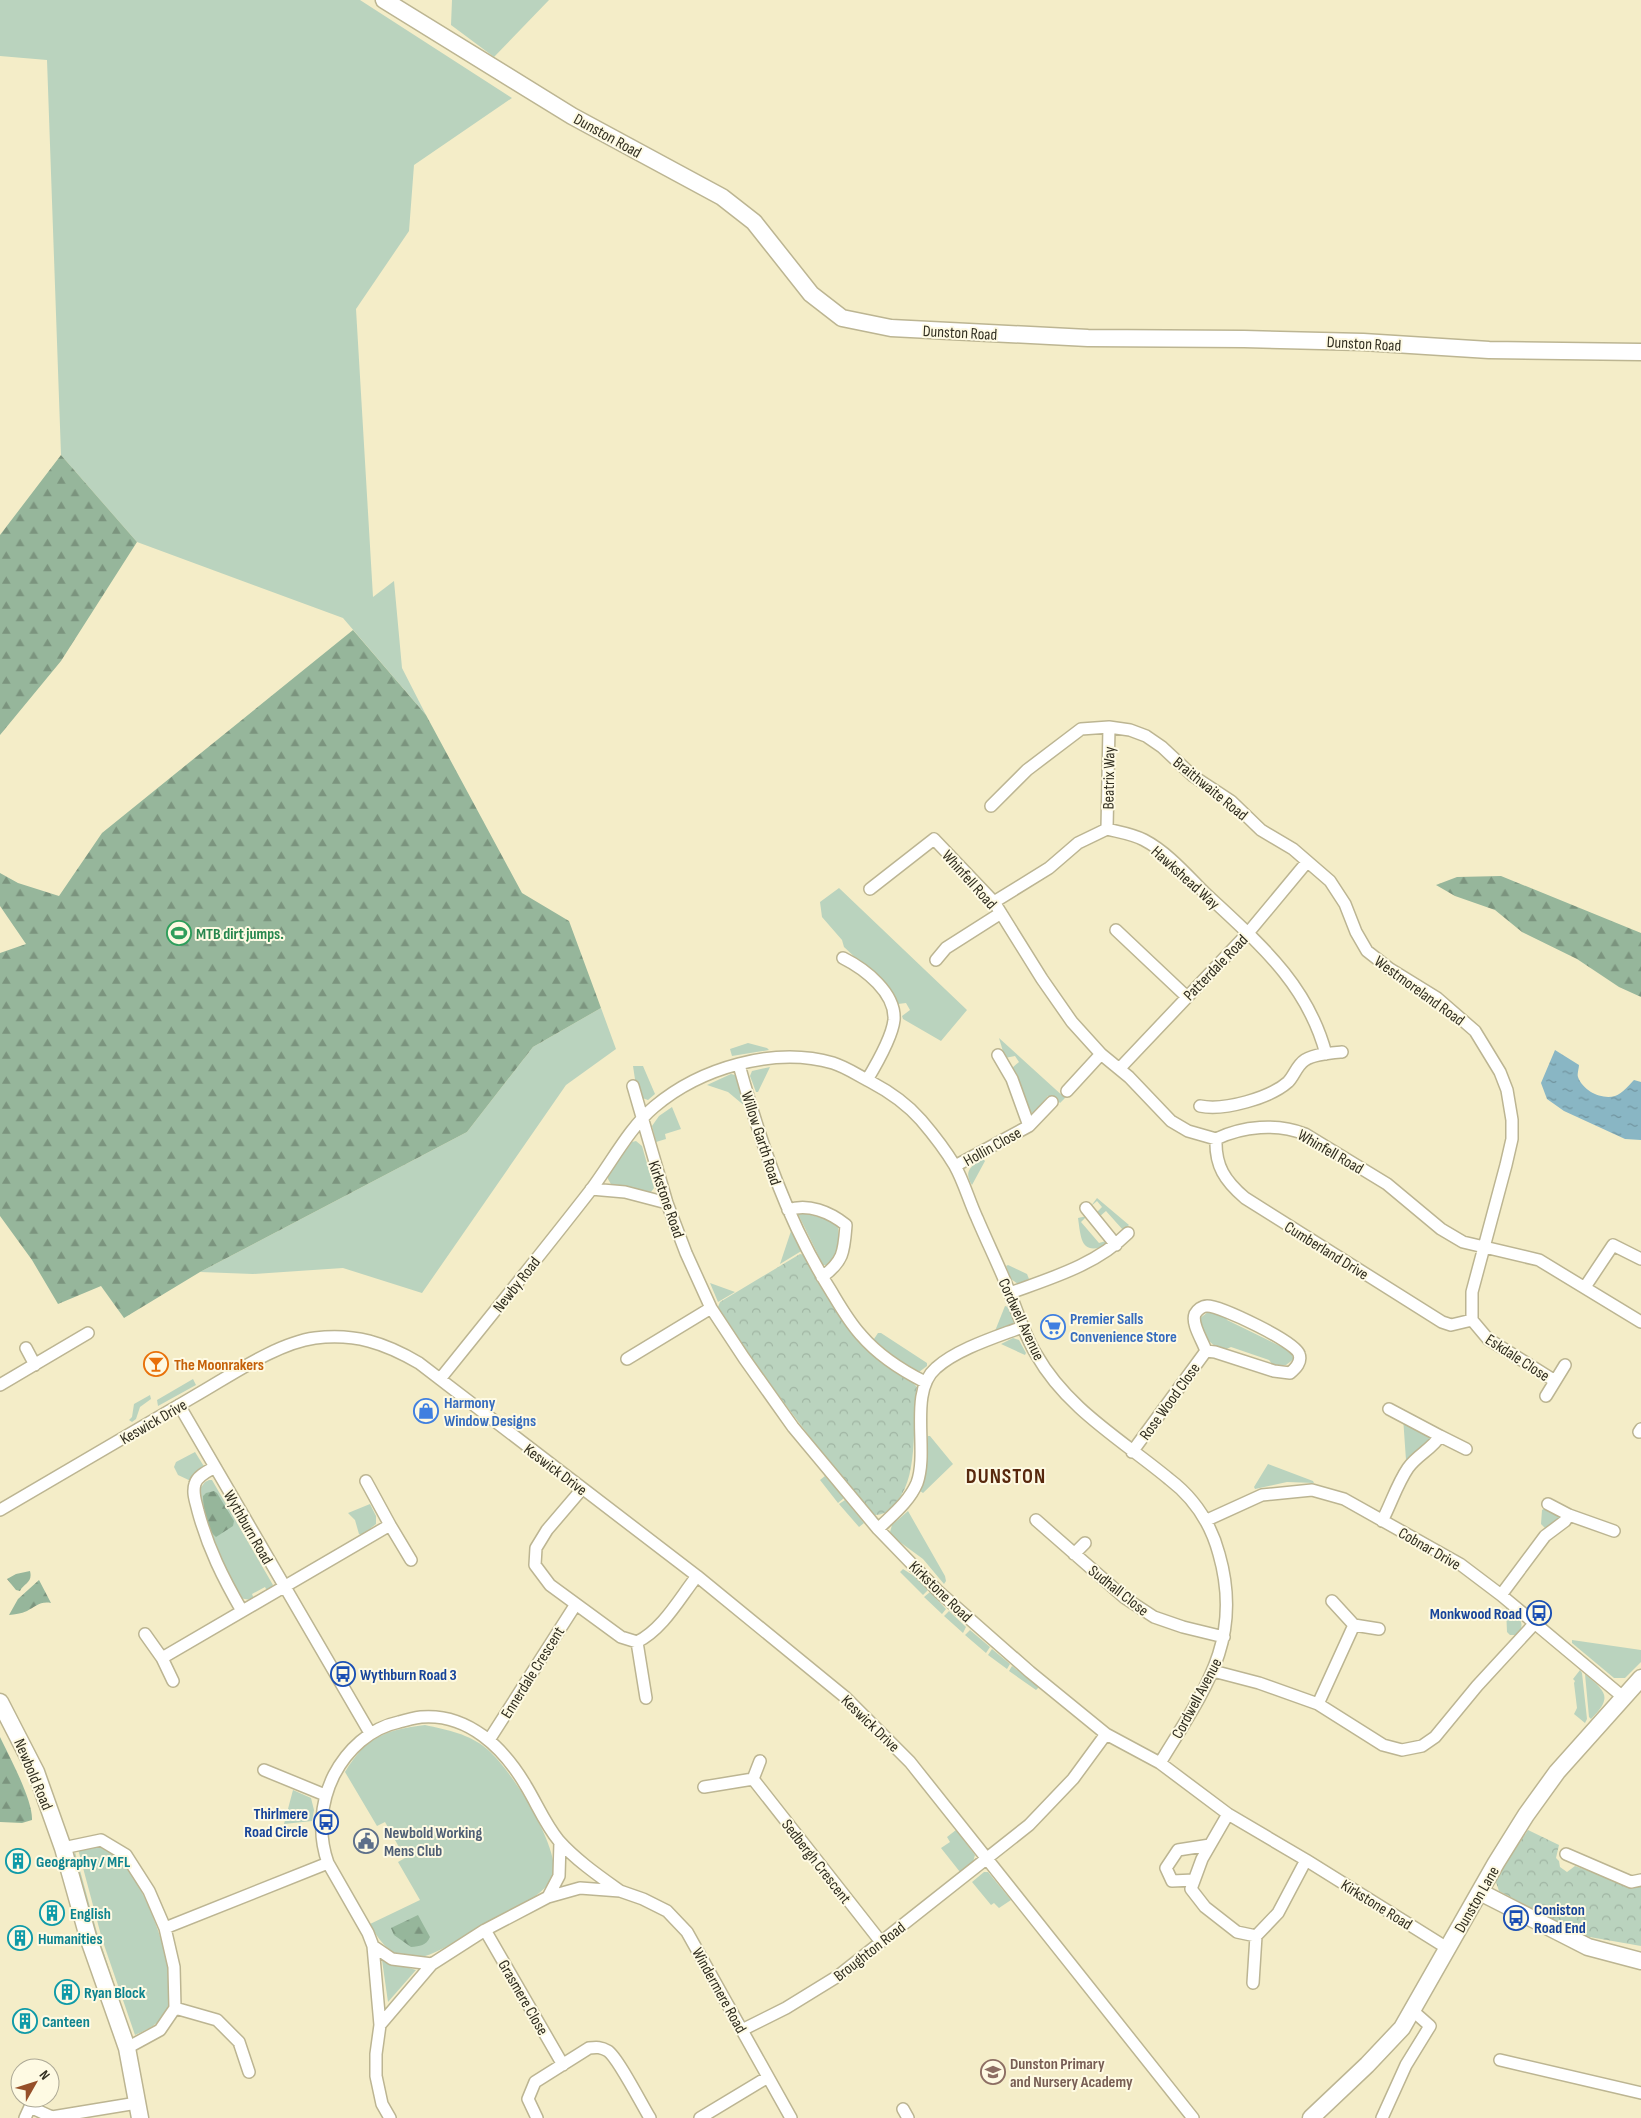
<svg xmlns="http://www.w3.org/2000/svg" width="1641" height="2118" font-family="'Sofia Sans Condensed',sans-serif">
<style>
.grass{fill:#bad3be}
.forest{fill:url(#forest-firs)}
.park{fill:url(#park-crowns)}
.water{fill:url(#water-ripples)}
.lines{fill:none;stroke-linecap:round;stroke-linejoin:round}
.street-casing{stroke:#bcb592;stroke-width:14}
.secondary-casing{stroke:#bcb592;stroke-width:19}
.street{stroke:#fff;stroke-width:11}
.secondary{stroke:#fff;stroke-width:16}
.labels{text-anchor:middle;stroke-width:4;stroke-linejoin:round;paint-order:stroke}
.street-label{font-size:16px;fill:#312e20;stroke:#fefae3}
.leisure-label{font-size:16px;font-weight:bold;fill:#27864d;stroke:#fefae3;text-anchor:start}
.shop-label{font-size:16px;font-weight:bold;fill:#366cbe;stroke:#fefae3;text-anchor:start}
.food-label{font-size:16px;font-weight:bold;fill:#c56008;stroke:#fefae3;text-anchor:start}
.transit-label{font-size:16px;font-weight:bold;fill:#164399;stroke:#fefae3;text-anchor:end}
.service-label{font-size:16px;font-weight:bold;fill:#4e5e75;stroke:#fefae3;text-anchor:start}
.culture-label{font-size:16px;font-weight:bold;fill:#0d838f;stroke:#fefae3;text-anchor:start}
.education-label{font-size:16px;font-weight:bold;fill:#785e54;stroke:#fefae3;text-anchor:start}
.district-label{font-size:21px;font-weight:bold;letter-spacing:1px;fill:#58280d;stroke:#fefae3}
</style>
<defs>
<pattern id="forest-firs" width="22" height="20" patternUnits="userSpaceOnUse" patternTransform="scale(1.25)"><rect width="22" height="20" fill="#96b69b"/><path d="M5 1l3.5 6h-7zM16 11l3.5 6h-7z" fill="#7b947e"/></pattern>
<pattern id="park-crowns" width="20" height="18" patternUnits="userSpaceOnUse" patternTransform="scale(1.25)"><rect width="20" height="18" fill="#bad3be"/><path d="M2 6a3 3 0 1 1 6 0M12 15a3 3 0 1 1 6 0" fill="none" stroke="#a0b5a3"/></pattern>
<pattern id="water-ripples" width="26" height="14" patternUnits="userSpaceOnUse" patternTransform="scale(1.25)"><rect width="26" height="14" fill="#89b6c4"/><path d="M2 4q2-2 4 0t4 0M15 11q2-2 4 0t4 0" fill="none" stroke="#71949f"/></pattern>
</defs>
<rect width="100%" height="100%" fill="#f4edc8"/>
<path class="grass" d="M0 0H360L512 98 414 165 409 231 356 309 373 597 394 581 402 668 426 715 343 618 137 542 61 455 47 60 0 56Z
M452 0H549L494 57 451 25Z
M839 888 967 1010 941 1041 903 1019 902 1016 910 1010 906 1003 898 1004 889 989 844 947 842 940 822 917 820 902Z
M601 1008 616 1049 566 1085 422 1293 343 1268 253 1274 200 1272 467 1132 533 1047Z
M999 1038 1065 1098 1060 1103 1055 1098 1053 1100 1048 1096 1034 1113 1028 1112 1012 1068 1019 1062 1015 1056 1005 1058Z
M748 1043 767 1048 769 1050 732 1056 730 1049Z
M633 1066H643L655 1094 648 1100 642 1098 636 1086Z
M770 1067 758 1092H756L750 1076 752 1071Z
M731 1074 735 1075 738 1079 746 1107 728 1092 707 1085Z
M672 1107 681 1129 665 1134 666 1139 656 1142 652 1126 659 1116Z
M636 1141 642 1146 654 1188 651 1192 612 1186 608 1179V1174L632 1142Z
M983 1159 985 1161 972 1185C963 1171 971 1166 983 1159Z
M1097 1198 1129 1225 1119 1235 1123 1230 1106 1211 1099 1217 1096 1213 1102 1207 1097 1201 1091 1206Z
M800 1212 833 1221 837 1224C841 1237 838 1256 829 1265H823L798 1214Z
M1087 1216 1081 1222 1099 1243 1106 1241 1107 1245C1081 1256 1081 1239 1078 1218Z
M792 1228 803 1250 780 1264Z
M1008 1265 1027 1274 1029 1279 1018 1284 1011 1279 1006 1266Z
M710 1283 735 1292 718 1302Z
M1005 1306 1008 1307 1014 1322 1013 1325 996 1333 995 1331Z
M1208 1312 1225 1315 1227 1320 1282 1347H1288L1294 1359 1286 1365H1273L1269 1360 1231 1347 1224 1350C1208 1345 1204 1335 1199 1319Z
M878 1333H881L927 1363V1366L919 1372 893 1357 875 1341 874 1339Z
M1013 1338 1019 1340 1026 1353 1025 1355 1001 1344Z
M193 1379 196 1385 158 1406 157 1400Z
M150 1395 151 1399 140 1407 136 1419 132 1422 129 1420 132 1417 134 1404Z
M1403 1417 1430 1435V1441L1406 1460Z
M928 1436H930L953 1464 923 1493 920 1491 926 1474Z
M195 1452 205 1468 193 1482 178 1475 174 1467 176 1462Z
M1268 1464 1313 1481 1314 1483 1287 1482 1255 1489 1254 1487Z
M825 1476 844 1498 838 1503 820 1480Z
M209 1480H212L273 1585 271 1589 267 1591 265 1587 252 1594 254 1599 251 1600 239 1598 209 1535 199 1490 205 1482Z
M845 1500 864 1523 859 1527 839 1504Z
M370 1504 376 1516V1524L362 1535 359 1534 355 1520 348 1513Z
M1545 1508 1561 1517 1546 1529 1541 1524 1542 1510Z
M908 1511 945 1576 946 1581 944 1584 923 1559 893 1537 890 1532 892 1525Z
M903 1569 914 1576 928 1590 923 1595 900 1572Z
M930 1592 946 1609 942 1614 924 1597Z
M1506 1608C1517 1615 1528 1622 1517 1635H1510L1507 1632Z
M949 1611 966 1627 963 1633 944 1616Z
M970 1630 990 1647 986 1653 965 1635Z
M1572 1640 1641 1650V1662L1625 1678H1614L1572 1643Z
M992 1649 1010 1664 1007 1669 988 1655Z
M1012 1666 1039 1687 1036 1690 1009 1671Z
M1580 1670 1582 1673 1587 1719 1585 1723 1574 1714 1577 1708 1574 1683 1575 1681 1573 1679Z
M1585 1674C1606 1692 1613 1697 1591 1719L1589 1717Z
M425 1725C447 1730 470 1734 487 1749 511 1769 552 1836 554 1867 554 1871 551 1881 548 1884 536 1901 502 1914 484 1924 466 1934 449 1947 431 1954 426 1956 418 1958 412 1958 392 1958 378 1940 370 1924L420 1900 398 1862 405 1858 385 1822 377 1826 345 1772C366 1737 385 1730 425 1725Z
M293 1790 311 1798 314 1810 312 1821 284 1824Z
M956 1830 975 1855 973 1862 960 1872 941 1848 950 1842 947 1837Z
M96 1846C108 1849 119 1857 127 1867 149 1898 181 1975 166 2012 160 2024 146 2030 135 2035L102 1939 78 1849Z
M75 1852 96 1929 129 2029 107 1979 73 1858Z
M984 1872H988L1011 1900 999 1908 994 1903 991 1905 972 1882Z
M382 1960 416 1970 388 2002Z"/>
<path class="forest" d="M61 455 137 542 61 661 0 735V535Z
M353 630 426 715 522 893 569 921 601 1008 533 1047 467 1132 200 1272 124 1318 101 1286 58 1304 32 1260 0 1216V953L26 944 0 906V873L18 883 59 896 102 833Z
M1501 876 1641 933V997L1619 987 1577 959 1522 932 1495 910 1455 896 1436 885 1457 877Z
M214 1491 217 1493 234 1521 233 1526 216 1537C207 1531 203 1507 203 1496L206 1493Z
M30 1571C33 1583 24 1583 20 1591L16 1590 7 1579 16 1574Z
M39 1580 51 1603C40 1601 35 1607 27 1611 21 1614 15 1614 9 1615L18 1599Z
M0 1737C9 1756 33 1800 32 1820L22 1823 0 1822Z
M418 1915 430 1937C426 1946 420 1946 411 1947L394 1935 391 1928Z"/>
<path class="park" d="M800 1254 805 1255 825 1290 917 1387C911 1423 921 1481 892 1507 886 1512 883 1515 875 1515L868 1509C814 1444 763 1378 718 1307L720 1302Z
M1528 1830 1559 1845 1556 1858 1559 1861 1560 1867 1567 1872 1575 1866 1635 1887H1641V1946L1584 1936 1499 1891 1495 1879Z"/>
<path class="water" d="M1555 1050 1579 1065C1579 1068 1577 1074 1578 1077 1583 1091 1602 1100 1615 1096 1623 1093 1629 1085 1634 1080L1641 1082V1140L1625 1139 1564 1111 1547 1099 1541 1083Z"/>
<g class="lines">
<defs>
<path id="street" d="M991 806 1027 770 1081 729 1109 727 1130 730 1146 736 1162 747 1193 776 1231 801 1261 830 1293 849 1330 881 1345 904 1356 932 1367 951 1390 969 1437 998 1475 1031 1500 1072 1507 1090 1512 1120V1139L1506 1165 1472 1292V1320L1488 1339 1555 1381
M1107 829 1109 727
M870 889 934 839 994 902 1042 979 1072 1022 1101 1054 1129 1077 1171 1121 1188 1131 1216 1139C1243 1126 1277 1123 1305 1134L1387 1184 1441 1229 1463 1242 1539 1260 1641 1322
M994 902 1049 868 1078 843 1107 829C1119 832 1133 834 1144 840 1167 852 1186 874 1204 892 1256 941 1307 982 1326 1054
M1116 930 1187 997
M843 958C865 969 896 993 894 1020 892 1038 876 1065 867 1080
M936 960 946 948 1001 913
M998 1055 1012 1079 1029 1126
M739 1065C761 1144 787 1221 831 1291 840 1306 849 1322 861 1335 879 1356 901 1370 925 1382
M1120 1068 1248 933 1307 862
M633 1086 667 1203 686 1253 711 1308 744 1358 793 1427 878 1529 939 1592 1030 1672 1106 1734 1160 1763 1228 1814 1306 1860 1447 1948
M1067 1091 1101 1054
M1200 1106C1224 1111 1270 1098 1288 1082 1294 1076 1297 1065 1305 1060 1315 1054 1330 1053 1342 1052
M1216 1139C1215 1166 1225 1181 1245 1198L1442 1322 1451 1325 1472 1320
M955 1166 1029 1126 1052 1102
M591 1189 625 1192 667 1203
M1086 1208 1116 1245
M788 1210C808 1203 830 1212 846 1225 844 1251 844 1261 822 1277
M1585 1287 1613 1245 1641 1259
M1010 1293C1051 1278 1096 1265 1128 1233
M26 1348 35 1365
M627 1359 711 1308
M440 1379C490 1317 541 1254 590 1191 610 1165 629 1128 654 1107 700 1068 774 1046 833 1063 846 1067 859 1076 871 1082 890 1092 907 1104 921 1120 933 1134 946 1151 955 1166 964 1182 969 1201 977 1218 988 1244 1001 1270 1011 1296 1019 1316 1025 1336 1036 1354 1067 1409 1122 1440 1169 1479 1194 1498 1211 1524 1219 1554 1244 1641 1203 1692 1160 1763
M0 1385 88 1333
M1546 1396 1565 1365
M179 1405 370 1733
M1389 1409 1440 1436
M1639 1432 1641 1429
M1132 1452 1206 1351 1215 1352 1274 1371 1290 1373C1296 1368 1302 1362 1299 1354 1296 1342 1221 1306 1207 1306 1202 1306 1197 1310 1195 1314 1191 1324 1203 1341 1206 1351
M215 1467C208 1471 197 1476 195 1484 192 1493 196 1502 198 1511 208 1548 223 1578 242 1611
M582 1489 547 1530 536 1548 535 1565 550 1585 621 1637 637 1642C663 1629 679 1599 697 1576
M1548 1504 1569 1515
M0 1510C64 1472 129 1435 193 1397 227 1378 276 1343 315 1338 355 1333 385 1343 419 1363L697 1576 845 1697 910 1762 1193 2118
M1036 1520 1125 1598 1154 1617 1183 1627 1224 1637
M1207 1520 1262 1495 1312 1490 1344 1499 1460 1564 1501 1595 1623 1697
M1382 1521C1391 1504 1397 1484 1408 1468 1417 1455 1432 1449 1440 1436L1466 1449
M390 1525 411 1560
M878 1529C892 1515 909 1502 917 1483 929 1450 908 1392 936 1368 957 1349 996 1337 1022 1327
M1074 1554 1085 1543
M1501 1595 1545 1536 1565 1521 1569 1515 1614 1531
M1354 1625 1379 1629
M145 1634 162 1658 173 1681
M637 1642 646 1698
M162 1658 390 1525 366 1481
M1213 1671 1259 1683 1318 1704 1383 1745 1402 1750 1422 1746 1435 1737 1477 1686 1535 1623
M1318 1704 1354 1625 1332 1601
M489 1740 576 1604
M264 1770 325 1795
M753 1779 881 1942
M704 1787 753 1779 760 1761
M1228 1814 1202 1859 1191 1889 1205 1907 1237 1932 1256 1936 1278 1913 1306 1860
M63 1848 101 1840 126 1855 149 1891 165 1928 174 1967 175 2008 160 2030 127 2048
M1566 1854 1631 1882 1641 1880
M1194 1880 1172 1881 1166 1868 1178 1850 1210 1845
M548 1897 559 1876 560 1842
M165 1928 328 1863
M485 1930 563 2065
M373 1946 392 1959 432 1964
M1253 1983 1256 1936
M175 2008 217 2020 239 2042 249 2072
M380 2025 432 1964 485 1930 548 1897 580 1888 620 1891 643 1899 667 1911 687 1932 791 2118
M742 2030 786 2008 838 1976 1029 1825 1073 1779 1106 1734
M1500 2060 1641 2093
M903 2109 908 2118
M25 2118 30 2107 52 2117 137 2103
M390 2118 382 2104 376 2076V2054L380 2025 373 1946 368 1933 328 1863C318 1835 320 1803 334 1775 347 1750 370 1728 399 1722 406 1720 414 1718 421 1717 468 1713 504 1748 526 1786 537 1804 545 1824 559 1841 576 1860 599 1876 620 1891
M537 2118 528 2099 535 2082 589 2048C597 2047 601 2047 608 2051 618 2058 642 2105 650 2118
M700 2118 768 2077
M1382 2118 1406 2065 1430 2026 1413 2011"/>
<path id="secondary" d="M384 0 572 116 722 197 754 222 811 294 842 318 891 328 1088 338 1244 339 1363 342 1489 350 1641 352
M0 1702 36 1772 63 1848 88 1937 127 2048 140 2118
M1480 1892 1588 1947 1641 1961
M1311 2118 1367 2065 1402 2028 1496 1863 1526 1815 1557 1772 1641 1678"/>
</defs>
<use href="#street" class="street-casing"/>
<use href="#secondary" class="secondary-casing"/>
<use href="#street" class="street"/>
<use href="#secondary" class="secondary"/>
</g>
<defs>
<symbol id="stadium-ring" viewBox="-11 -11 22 22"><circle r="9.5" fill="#fefae3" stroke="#2e9e5b" stroke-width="1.5"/><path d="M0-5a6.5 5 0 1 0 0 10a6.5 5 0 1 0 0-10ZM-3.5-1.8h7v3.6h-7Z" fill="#2e9e5b"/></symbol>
<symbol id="supermarket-ring" viewBox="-11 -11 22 22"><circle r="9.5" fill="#fefae3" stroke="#3f7fe0" stroke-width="1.5"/><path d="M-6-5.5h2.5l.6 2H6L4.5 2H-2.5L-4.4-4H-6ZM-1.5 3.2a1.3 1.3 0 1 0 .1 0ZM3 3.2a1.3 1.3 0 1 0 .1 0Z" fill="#3f7fe0"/></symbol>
<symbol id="bar-ring" viewBox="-11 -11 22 22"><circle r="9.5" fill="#fefae3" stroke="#e8710a" stroke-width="1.5"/><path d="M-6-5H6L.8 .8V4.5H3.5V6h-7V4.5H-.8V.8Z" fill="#e8710a"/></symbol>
<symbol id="shop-ring" viewBox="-11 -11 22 22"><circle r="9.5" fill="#fefae3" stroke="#3f7fe0" stroke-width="1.5"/><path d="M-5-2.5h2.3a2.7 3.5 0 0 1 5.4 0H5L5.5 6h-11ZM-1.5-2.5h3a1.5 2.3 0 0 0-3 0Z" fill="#3f7fe0"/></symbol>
<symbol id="bus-ring" viewBox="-11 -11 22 22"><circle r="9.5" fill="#fefae3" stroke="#1a4fb4" stroke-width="1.5"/><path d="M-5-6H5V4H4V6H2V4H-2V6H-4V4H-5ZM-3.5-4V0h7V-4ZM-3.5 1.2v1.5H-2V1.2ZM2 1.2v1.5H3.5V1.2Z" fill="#1a4fb4"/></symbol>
<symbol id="civic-ring" viewBox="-11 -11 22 22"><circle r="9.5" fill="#fefae3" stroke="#5c6f8a" stroke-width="1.5"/><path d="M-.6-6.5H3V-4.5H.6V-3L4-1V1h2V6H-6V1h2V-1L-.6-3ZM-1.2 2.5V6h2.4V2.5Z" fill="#5c6f8a"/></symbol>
<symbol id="building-ring" viewBox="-11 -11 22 22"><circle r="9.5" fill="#fefae3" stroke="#0f9aa8" stroke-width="1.5"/><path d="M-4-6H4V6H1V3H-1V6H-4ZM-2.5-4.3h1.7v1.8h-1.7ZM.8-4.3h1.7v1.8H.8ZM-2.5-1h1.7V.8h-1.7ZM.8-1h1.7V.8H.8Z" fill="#0f9aa8"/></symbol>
<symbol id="school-ring" viewBox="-11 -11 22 22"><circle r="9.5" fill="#fefae3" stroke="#8d6e63" stroke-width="1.5"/><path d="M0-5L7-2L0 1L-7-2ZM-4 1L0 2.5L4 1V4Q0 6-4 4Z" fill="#8d6e63"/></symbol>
</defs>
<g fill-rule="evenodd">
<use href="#stadium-ring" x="165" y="919" width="28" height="28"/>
<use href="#supermarket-ring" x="1039" y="1313" width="28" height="28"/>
<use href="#bar-ring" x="142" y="1350" width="28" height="28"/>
<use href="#shop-ring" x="412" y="1397" width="28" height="28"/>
<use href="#bus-ring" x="1525" y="1599" width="28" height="28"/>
<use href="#bus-ring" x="329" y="1660" width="28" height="28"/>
<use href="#bus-ring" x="312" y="1808" width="28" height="28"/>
<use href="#civic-ring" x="352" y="1827" width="28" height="28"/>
<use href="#building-ring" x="4" y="1847" width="28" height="28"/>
<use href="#building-ring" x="38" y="1899" width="28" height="28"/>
<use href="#bus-ring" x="1502" y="1904" width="28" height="28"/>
<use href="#building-ring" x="6" y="1924" width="28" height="28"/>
<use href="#building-ring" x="53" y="1978" width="28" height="28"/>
<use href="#building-ring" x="11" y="2007" width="28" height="28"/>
<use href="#school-ring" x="979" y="2058" width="28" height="28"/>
</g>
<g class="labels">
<g class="street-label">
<text transform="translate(608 135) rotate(29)" y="6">Dunston Road</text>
<text transform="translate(960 332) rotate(3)" y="6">Dunston Road</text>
<text transform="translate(1364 343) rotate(3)" y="6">Dunston Road</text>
<text transform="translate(1108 778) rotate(-89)" y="6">Beatrix Way</text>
<text transform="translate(1211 788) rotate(39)" y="6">Braithwaite Road</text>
<text transform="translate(1186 877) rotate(42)" y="6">Hawkshead Way</text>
<text transform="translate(970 879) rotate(48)" y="6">Whinfell Road</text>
<text transform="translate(1215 967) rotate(-46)" y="6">Patterdale Road</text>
<text transform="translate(1420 990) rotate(36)" y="6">Westmoreland Road</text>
<text transform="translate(762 1138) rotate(72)" y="6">Willow Garth Road</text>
<text transform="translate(992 1146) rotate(-29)" y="6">Hollin Close</text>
<text transform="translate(1331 1151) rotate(30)" y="6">Whinfell Road</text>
<text transform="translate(667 1199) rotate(71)" y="6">Kirkstone Road</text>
<text transform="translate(1327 1250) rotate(32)" y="6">Cumberland Drive</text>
<text transform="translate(516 1284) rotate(-52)" y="6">Newby Road</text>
<text transform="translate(1022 1319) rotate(65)" y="6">Cordwell Avenue</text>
<text transform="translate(1518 1357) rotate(33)" y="6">Eskdale Close</text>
<text transform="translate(1169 1401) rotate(-54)" y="6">Rose Wood Close</text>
<text transform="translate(153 1421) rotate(-30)" y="6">Keswick Drive</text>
<text transform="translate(556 1469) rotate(37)" y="6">Keswick Drive</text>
<text transform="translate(249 1527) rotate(60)" y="6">Wythburn Road</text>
<text transform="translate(1430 1548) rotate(30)" y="6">Cobnar Drive</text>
<text transform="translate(1119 1590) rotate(38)" y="6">Sudhall Close</text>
<text transform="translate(941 1591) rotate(44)" y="6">Kirkstone Road</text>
<text transform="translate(532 1672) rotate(-58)" y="6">Ennerdale Crescent</text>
<text transform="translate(1196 1698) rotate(-62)" y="6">Cordwell Avenue</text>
<text transform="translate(871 1723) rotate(44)" y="6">Keswick Drive</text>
<text transform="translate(34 1774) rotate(67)" y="6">Newbold Road</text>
<text transform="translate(817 1861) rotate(52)" y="6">Sedbergh Crescent</text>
<text transform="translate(1476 1899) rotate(-60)" y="6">Dunston Lane</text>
<text transform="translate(1377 1904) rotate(32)" y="6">Kirkstone Road</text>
<text transform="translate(869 1951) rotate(-38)" y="6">Broughton Road</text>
<text transform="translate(720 1990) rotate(61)" y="6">Windermere Road</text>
<text transform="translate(524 1997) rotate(60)" y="6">Grasmere Close</text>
</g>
<g class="leisure-label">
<text x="196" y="939">MTB dirt jumps.</text>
</g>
<g class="shop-label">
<text x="1070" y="1324">Premier Salls<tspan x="1070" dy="18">Convenience Store</tspan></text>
<text x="444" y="1408">Harmony<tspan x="444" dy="18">Window Designs</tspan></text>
</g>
<g class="food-label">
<text x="174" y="1370">The Moonrakers</text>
</g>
<g class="transit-label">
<text x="1522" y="1619">Monkwood Road</text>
<text x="360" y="1680" text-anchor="start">Wythburn Road 3</text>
<text x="308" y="1819">Thirlmere<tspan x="308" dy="18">Road Circle</tspan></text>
<text x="1534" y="1915" text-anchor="start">Coniston<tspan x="1534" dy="18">Road End</tspan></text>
</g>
<g class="service-label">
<text x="384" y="1838">Newbold Working<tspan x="384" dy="18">Mens Club</tspan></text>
</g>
<g class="culture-label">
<text x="36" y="1867">Geography / MFL</text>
<text x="70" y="1919">English</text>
<text x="38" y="1944">Humanities</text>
<text x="84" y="1998">Ryan Block</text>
<text x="42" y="2027">Canteen</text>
</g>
<g class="education-label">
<text x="1010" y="2069">Dunston Primary<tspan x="1010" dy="18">and Nursery Academy</tspan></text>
</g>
<g class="district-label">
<text x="1006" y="1483">DUNSTON</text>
</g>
</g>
<g transform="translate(35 2083) rotate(51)"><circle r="24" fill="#fefae3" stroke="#aca895"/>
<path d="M0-4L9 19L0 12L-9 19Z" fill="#964f29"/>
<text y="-8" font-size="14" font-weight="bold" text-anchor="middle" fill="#312e20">N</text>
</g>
</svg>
